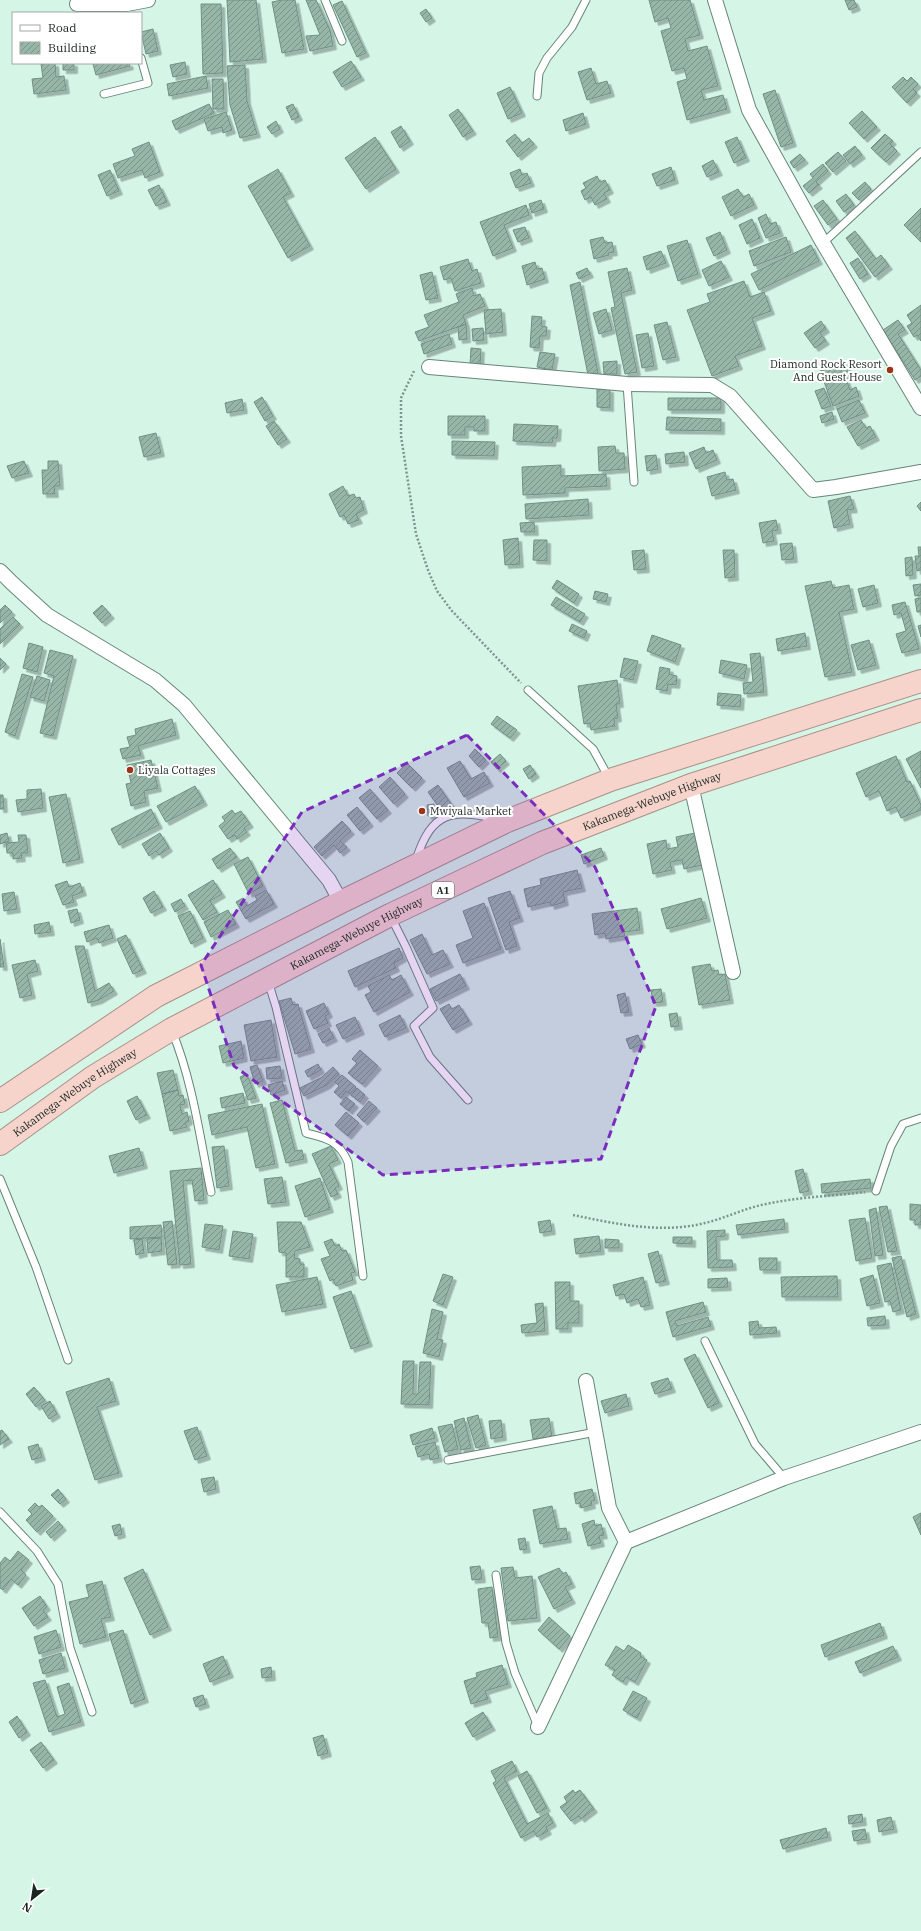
<svg xmlns="http://www.w3.org/2000/svg" width="921" height="1931" font-family="'IBM Plex Serif',serif">
<style>
.building{fill:url(#building-hatch);stroke:#719083;filter:url(#shadow)}
.lines{fill:none;stroke-linecap:round;stroke-linejoin:round}
.service-casing{stroke:#678578;stroke-width:9}
.minor-casing{stroke:#678578;stroke-width:16}
.trunk-casing{stroke:#a89187;stroke-width:24}
.path{stroke:#7e958b;stroke-width:2.5;stroke-dasharray:2 2;stroke-linecap:butt}
.service{stroke:#fff;stroke-width:7}
.minor{stroke:#fff;stroke-width:14}
.trunk{stroke:#f6d4cb;stroke-width:22}
.marked{fill:#7b2cbf;fill-opacity:0.2;stroke:#7b2cbf;stroke-width:3;stroke-dasharray:8 5;stroke-linejoin:round}
.poi-dot{fill:#9c3516;stroke:#fff;stroke-width:1.5}
.labels{text-anchor:middle;stroke-width:4;stroke-linejoin:round;paint-order:stroke}
.shield{fill:#fff;stroke:#5f6764;stroke-width:1}
.shield-label{font-size:10px;font-weight:bold;fill:#1a2621}
.poi-label{font-size:11px;fill:#1a2621;stroke:#fff;text-anchor:start}
.street-label{font-size:11px;fill:#1a2621;stroke:#fff}
</style>
<defs>
<pattern id="building-hatch" width="6" height="6" patternUnits="userSpaceOnUse"><rect width="6" height="6" fill="#96b6a8"/><path d="M-1 1l2-2M0 6l6-6M5 7l2-2" fill="none" stroke="#7a9488"/></pattern>
<filter id="shadow"><feDropShadow dx="3.5" dy="3.5" stdDeviation="0" flood-color="#0004"/></filter>
</defs>
<rect width="100%" height="100%" fill="#d5f6e7"/>
<path class="building" d="M227 0H256L263 59 230 62Z
M282 0H295L304 49 282 53 272 2Z
M306 0H316L330 30 333 46 310 51 306 36 320 35Z
M649 0H690L700 35 685 39 688 51 707 46 718 86 701 90 704 100 723 95 727 109 687 120 677 82 687 79 684 68 672 71 661 31 671 28 668 18 655 22Z
M845 0H854L857 7 849 10Z
M342 1 366 53 357 57 333 5Z
M201 4H221L223 73 203 74Z
M426 9 432 18 426 22 420 13Z
M153 29 158 51 146 54 141 32Z
M351 61 361 77 342 87 333 72Z
M185 62 187 74 173 77 170 65Z
M55 63 56 77 64 76 66 90 34 94 32 79 43 78 41 64Z
M63 63H74V70H63Z
M98 63H129L130 66 96 75 93 64Z
M245 65 247 101 257 134 240 138 230 105 227 66Z
M591 68 596 84 607 81 611 93 587 100 578 72Z
M206 76 208 88 169 96 167 84Z
M903 77 907 81 911 77 918 84 913 89 917 93 907 103 892 87Z
M212 79H223L224 109H213Z
M510 87 522 113 508 119 497 93Z
M775 90 793 143 781 147 763 94Z
M209 104 214 113 176 130 172 121Z
M293 104 299 117 292 120 286 107Z
M458 109 473 131 463 137 449 115Z
M862 111 877 127 864 139 849 123Z
M226 112 232 130 223 133 222 127 208 131 204 119Z
M583 113 586 124 566 131 563 120Z
M276 121 280 129 272 134 267 127Z
M401 126 410 141 400 148 391 132Z
M515 134 522 143 529 138 534 144 518 157 506 141Z
M885 134 893 141 890 144 897 151 886 162 871 148Z
M375 137 396 169 366 189 345 158Z
M737 137 746 158 734 163 725 142Z
M149 142 160 172 145 178 142 170 118 178 113 164 135 156 132 149Z
M855 146 862 155 850 164 843 155Z
M838 152 846 161 833 172 825 163Z
M800 154 805 160 794 168 790 162Z
M713 160 719 172 707 177 702 166Z
M823 164 828 171 816 182 819 185 809 193 803 186 813 178 810 174Z
M671 167 675 180 657 186 652 174Z
M278 169 291 193 283 197 310 246 288 258 248 186Z
M520 169 522 175 527 173 531 183 516 188 510 173Z
M110 170 119 191 107 196 98 175Z
M597 176 600 182 605 180 610 190 604 193 607 199 595 205 591 197 585 200 581 191 586 188 583 183Z
M865 182 871 189 859 200 852 193Z
M159 185 167 202 156 206 148 190Z
M738 189 743 197 749 194 754 205 731 216 722 197Z
M846 194 854 205 844 212 836 201Z
M541 200 544 209 532 213 529 204Z
M823 200 837 219 828 225 814 206Z
M526 205 529 215 504 225 513 248 493 256 480 222Z
M921 208V242L904 225Z
M766 214 770 224 776 222 780 233 766 238 758 218Z
M752 219 760 238 747 244 739 225Z
M525 227 529 238 518 242 513 230Z
M855 231 876 259 881 255 889 266 875 277 846 238Z
M720 232 727 250 714 256 706 238Z
M603 237 605 243 612 242 614 252 608 253 609 255 594 259 590 240Z
M786 237 791 252 754 266 749 251Z
M687 240 698 274 678 281 667 246Z
M811 245 819 261 759 290 751 274Z
M661 251 666 263 647 270 643 257Z
M858 258 868 274 860 279 850 263Z
M468 259 472 271 477 269 481 283 455 291 451 278 444 280 440 267Z
M721 261 729 277 709 286 702 270Z
M535 262 537 269 542 268 545 279 527 285 522 266Z
M587 268 590 274 579 279 576 273Z
M627 268 632 290 621 293 637 372 625 374 611 308 615 307 608 272Z
M432 272 438 298 426 300 420 275Z
M744 281 750 297 764 292 771 311 752 318 762 346 735 356 739 366 712 376 687 310 710 302 707 294Z
M580 282 598 373 588 375 570 285Z
M472 288 474 296 480 294 485 306 463 315 466 324 419 341 415 332 429 327 424 315 459 302 456 294Z
M921 305V341L917 335 914 337 907 326 912 323 907 315Z
M501 309 503 332 486 334 484 310Z
M606 309 612 330 599 334 593 313Z
M532 316 542 317 541 326 547 327 546 336H540L539 348 530 347Z
M898 320 905 330 898 334 921 370V376L915 380 883 330Z
M821 321 826 329 820 333 826 341 815 348 804 333Z
M667 322 676 357 663 360 654 325Z
M466 324 467 339 459 340 458 327Z
M483 328 484 340 473 341 472 329Z
M648 333 654 366 642 368 636 335Z
M449 334 452 344 424 354 421 344Z
M471 348 481 349 480 365H470Z
M540 352 555 354 552 370 537 367Z
M617 361V374H604L603 362Z
M845 362 849 375 845 376 850 390 856 387 859 396 833 406 820 371Z
M824 388 831 406 822 409 815 391Z
M597 389H610V408L597 407Z
M262 397 273 416 265 421 254 402Z
M668 398H721V410H668Z
M242 399 244 410 227 413 225 403Z
M859 400 865 413 842 422 837 409Z
M832 412 834 419 822 423 820 416Z
M448 416H485V431H474V427H465V435H448Z
M667 417 721 419V431L666 430Z
M861 420 866 428 870 426 876 437 858 446 847 427Z
M274 421 287 439 278 445 266 426Z
M514 424 558 426 557 438H553L552 443 513 441Z
M156 433 161 453 144 457 139 437Z
M452 441 495 442 494 456 452 455Z
M615 446 616 453H624L625 469 599 471 598 447Z
M704 447 706 453 713 450 717 460 696 469 689 453Z
M684 452 685 462 666 464 665 454Z
M656 455 658 469 647 471 645 456Z
M24 461 29 473 12 478 7 466Z
M48 461H58L60 486H54L55 494H43L42 470H48Z
M561 465V476L606 474 607 486 565 488V493L523 495 522 467Z
M725 472 727 480 733 479 736 490 712 496 707 477Z
M343 486 348 496 354 494 356 498 360 497 364 510 356 514 359 520 348 524 344 515 340 517 329 494Z
M850 496 854 509 847 510 850 524 834 528 828 501Z
M588 499 589 515 526 519 525 504Z
M921 502V511L917 506Z
M776 520 778 530 772 531 774 541 763 543 759 523Z
M534 522 535 532H521L520 523Z
M518 538 520 564 505 565 503 540Z
M534 540H547V561L533 560Z
M792 543 794 559 782 560 780 544Z
M918 547H921V570L917 571 915 556H919Z
M644 550 646 569 634 570 632 551Z
M723 550H734L735 577 725 578Z
M912 557 913 575 906 576 905 558Z
M557 580 579 594 574 603 552 588Z
M831 581 833 588 849 585 854 609 839 612 852 672 825 677 805 586Z
M921 584V595L915 596 913 585Z
M874 585 878 603 863 607 858 589Z
M595 591 608 594 606 602 593 599Z
M556 597 585 614 580 622 551 605Z
M921 598V612H917L915 599Z
M905 602 919 649 902 653 896 634 906 631 901 613 894 615 892 605Z
M5 605 12 612 0 623V610Z
M102 605 111 615 102 623 93 613Z
M13 617 20 624 0 644V629Z
M572 624 587 631 584 638 569 631Z
M921 625V637L918 626Z
M805 633 807 646 778 651 776 639Z
M652 635 681 645 675 662 647 651Z
M869 640 876 665 858 670 851 645Z
M29 643 43 647 37 672 23 668Z
M50 650 73 656 53 736 40 733 54 676 44 673Z
M760 653 764 692 744 694 743 683 753 682 750 654Z
M0 658 6 664 0 670Z
M624 658 638 661 633 680 620 677Z
M721 660 747 665 744 679 719 673Z
M660 667 670 669 669 674 677 676 676 685 668 684 667 691 656 689Z
M22 674 33 677 15 736 5 732Z
M37 676 50 680 44 701 30 697Z
M617 680 620 704H616L618 718 614 719 615 726 591 730 590 723 584 724 578 686Z
M718 693 741 695 740 707 717 705Z
M497 716 517 730 510 738 491 724Z
M172 719 176 735 138 746 141 755 123 759 120 749 130 747 127 737 136 735 135 729Z
M475 749 486 760 479 767 469 756Z
M921 751V788L906 759Z
M500 754 506 761 497 769 491 762Z
M896 756 907 782 910 781 921 805V810L901 818 896 807 887 811 879 791 866 797 856 773Z
M151 760 158 788 144 791 146 802 131 806 126 784 131 783 127 765Z
M460 761 471 779 484 772 490 783 464 797 447 768Z
M407 763 422 778 412 788 397 773Z
M530 765 536 774 529 779 523 769Z
M390 777 405 794 394 804 379 787Z
M438 785 454 808 444 815 428 792Z
M195 786 204 802 166 822 157 806Z
M41 789 43 808 18 812 16 800 27 799V790Z
M370 789 388 810 377 819 359 798Z
M66 794 80 859 63 863 49 797Z
M0 795H3L4 809H0Z
M434 804 435 815 428 816 427 805Z
M357 807 370 823 360 831 347 815Z
M151 809 159 825 119 845 111 829Z
M232 810 235 814 241 811 250 824 244 828 247 832 237 839 235 835 228 839 219 826 225 821 222 817Z
M342 821 351 831 340 841 347 847 340 853 334 845 322 856 314 847Z
M7 833 9 841 0 844V835Z
M160 833 169 848 159 855 156 851 149 856 142 844Z
M695 833 702 865 684 869 682 860 670 862 672 870 653 874 647 844 666 840 667 849 678 847 676 837Z
M18 835H26L28 853H21L22 858 13 859V853H7L6 843 19 842Z
M230 848 237 857 218 869 212 859Z
M601 848 604 856 584 864 581 855Z
M248 857 263 886 249 894 234 864Z
M577 870 582 888 563 892 565 902 551 906 550 902 528 907 524 889 541 885 540 879Z
M213 880 222 894 210 901 217 912 203 920 188 895Z
M67 881 69 887 80 883 83 892 72 896 74 902 63 905 55 885Z
M266 890 274 904 246 919 236 902 243 898 247 906 257 900 255 896Z
M154 891 163 907 151 913 143 898Z
M510 891 520 918 509 922 517 946 506 950 488 898Z
M14 892 17 909 4 911 2 894Z
M701 898 707 918 667 929 661 909Z
M181 899 185 906 175 912 171 904Z
M484 903 501 949 463 963 456 945 473 938 463 911Z
M637 908 640 930 624 932 625 936 606 939 605 933 595 935 592 914Z
M77 909 80 920 71 923 68 911Z
M228 910 236 924 211 937 204 922Z
M190 911 203 938 191 944 178 916Z
M49 922 51 932 35 934 34 925Z
M109 925 113 938 99 943 97 938 87 942 84 932Z
M422 934 432 955 443 950 450 964 427 974 410 940Z
M126 935 143 970 133 974 117 939Z
M0 939 4 967H0Z
M75 946H84L95 991 109 983 114 991 99 1000 88 1003Z
M399 948 403 958 394 963 396 968 355 987 348 971Z
M35 960 38 971 27 974 32 995 20 998 12 965Z
M710 964 712 971 718 970 719 975 725 974 730 1000 699 1005 692 967Z
M460 974 466 986 436 1001 430 989Z
M389 975 392 980 401 975 410 992 374 1012 365 995 371 992 368 986Z
M661 989 663 1002 653 1003 651 990Z
M625 993 629 1012 621 1013 617 995Z
M291 998 293 1005 298 1004 311 1049 295 1054 279 1001Z
M324 1003 329 1014 325 1016 328 1023 314 1029 306 1011Z
M449 1004 452 1009 459 1005 469 1021 453 1030 440 1009Z
M677 1013 679 1026 671 1027 669 1014Z
M400 1015 406 1028 385 1037 379 1025Z
M355 1017 361 1031 343 1039 336 1025Z
M271 1020 277 1057 251 1061 244 1025Z
M329 1028 334 1038 323 1043 318 1034Z
M638 1035 642 1044 630 1049 626 1039Z
M241 1041 244 1058 223 1063 219 1046Z
M360 1050 378 1066 362 1084 348 1073 357 1063 352 1059Z
M318 1064 321 1070 308 1077 305 1071Z
M257 1065 263 1081 255 1084 250 1067Z
M280 1066 282 1078 267 1079 266 1068Z
M333 1067 339 1074 327 1085 304 1096 300 1088 322 1077Z
M173 1070 178 1090 162 1094 157 1073Z
M247 1074 256 1098 248 1100 240 1077Z
M342 1075 356 1087 350 1094 346 1091 341 1098 334 1092 339 1086 335 1082Z
M282 1081 285 1090 271 1095 268 1085Z
M357 1088 365 1095 360 1102 351 1095Z
M178 1090 179 1096 183 1095 185 1104 180 1105 182 1114 187 1112 189 1121 185 1123 187 1127 170 1131 162 1094Z
M243 1093 245 1103 222 1108 220 1098Z
M137 1096 147 1115 136 1120 127 1101Z
M346 1097 355 1104 349 1111 340 1104Z
M282 1100 295 1151 302 1150 304 1159 286 1163 270 1103Z
M369 1101 377 1108 364 1122 357 1115Z
M262 1104 275 1164 256 1168 247 1127 212 1135 208 1115Z
M346 1112 359 1123 348 1136 335 1125Z
M224 1146 229 1186 217 1188 212 1147Z
M331 1146 338 1160 329 1164 339 1186 335 1188 338 1194 331 1197 312 1154Z
M139 1148 144 1165 114 1173 109 1156Z
M201 1168 204 1200 195 1201 192 1180 183 1181 191 1264 180 1265 170 1171Z
M803 1169 809 1191 800 1193 795 1171Z
M282 1177 286 1202 268 1204 264 1179Z
M320 1178 330 1209 305 1217 295 1186Z
M870 1179 871 1188 822 1193 821 1184Z
M910 1204 921 1205V1225H915V1220H910Z
M887 1206 897 1251 888 1252 879 1207Z
M876 1208 883 1255 875 1256 869 1210Z
M865 1218 872 1258 856 1261 849 1220Z
M784 1219 785 1229 738 1235 736 1225Z
M550 1220 552 1231 540 1233 538 1222Z
M172 1221 177 1264 168 1265 163 1222Z
M277 1222H301L310 1247 295 1251 294 1258 300 1259V1264H304V1277H286V1253L279 1252Z
M205 1224 223 1226 219 1250 202 1247Z
M161 1225 162 1237 130 1239V1227Z
M725 1230V1236L716 1237 717 1260H732L733 1267 708 1268 707 1231Z
M233 1231 253 1234 249 1259 229 1256Z
M599 1236 601 1251 576 1254 574 1239Z
M673 1237H692V1244L673 1243Z
M161 1238 162 1251 148 1253 147 1239Z
M142 1239 144 1253 136 1255 134 1240Z
M332 1239 335 1246 339 1244 342 1251 346 1250 355 1272 351 1273 353 1280 336 1286 333 1279 330 1281 321 1259 330 1256 324 1242Z
M605 1239 619 1240V1248H605Z
M658 1251 666 1281 656 1283 648 1254Z
M901 1256 916 1314 907 1317 892 1258Z
M759 1258H777V1270H760Z
M891 1263 901 1310 893 1312 890 1301 885 1302 877 1266Z
M443 1274 453 1277 443 1305 433 1301Z
M873 1275 880 1303 867 1306 860 1279Z
M837 1276 838 1297H782L781 1277Z
M317 1277 323 1304 282 1312 276 1285Z
M643 1277 650 1305 641 1307 638 1299 627 1303 624 1294 616 1296 613 1285Z
M727 1278 728 1287 708 1288V1279Z
M555 1282H570V1301H579V1323H568V1329H556Z
M351 1291 369 1343 351 1349 333 1297Z
M703 1302 706 1312 675 1321 677 1326 708 1317 711 1326 673 1337 666 1312Z
M543 1303 545 1331 522 1333 521 1325 537 1323 535 1304Z
M432 1309 443 1312 437 1339 443 1340 439 1357 423 1353Z
M885 1316 886 1325 868 1326 867 1318Z
M758 1321 759 1328 776 1327 777 1333 750 1335 749 1322Z
M695 1354 719 1403 708 1408 684 1359Z
M403 1361H414L413 1394H418L420 1362H431L429 1405 401 1404Z
M109 1378 116 1401 97 1407 119 1473 95 1480 66 1392Z
M668 1378 672 1389 655 1394 651 1383Z
M34 1387 45 1400 36 1407 26 1394Z
M626 1394 629 1406 605 1413 601 1401Z
M50 1401 57 1414 49 1419 41 1406Z
M478 1415 486 1445 476 1448 467 1418Z
M464 1418 471 1448 461 1450 454 1421Z
M549 1418 552 1437 533 1439 530 1420Z
M501 1420 503 1437 491 1439 489 1421Z
M452 1424 458 1449 445 1452 438 1427Z
M197 1427 207 1456 195 1460 184 1431Z
M432 1428 435 1438 413 1445 410 1435Z
M2 1430 9 1439 0 1445V1431Z
M435 1442 439 1458 430 1460 429 1454 418 1457 415 1447Z
M38 1444 42 1457 32 1460 28 1447Z
M214 1477 216 1489 204 1492 201 1479Z
M58 1489 66 1499 60 1504 51 1495Z
M592 1489 595 1500 591 1501 592 1505 581 1508 580 1503 576 1504 574 1493Z
M35 1503 39 1507 42 1505 53 1516 37 1532 26 1520 32 1514 28 1510Z
M552 1506 557 1529 566 1528 568 1539 540 1544 533 1510Z
M921 1513V1535L913 1517Z
M594 1520 595 1526 601 1524 604 1535 599 1536 601 1543 588 1546 582 1524Z
M58 1521 63 1527 51 1538 46 1532Z
M120 1524 122 1534 115 1536 112 1526Z
M525 1538 527 1549 520 1550 518 1539Z
M18 1551 29 1560 21 1570 26 1575 18 1585 11 1579 3 1590 0 1588V1563L5 1557 10 1561Z
M480 1566 482 1579 472 1580 470 1567Z
M513 1567 515 1578 532 1576 537 1618 508 1621 501 1568Z
M559 1568 563 1574 566 1572 572 1584 565 1587 572 1600 554 1609 538 1577Z
M143 1569 168 1627 150 1635 124 1578Z
M102 1581 111 1617 101 1619 106 1637 80 1644 69 1602 89 1597 86 1585Z
M492 1587 498 1637 490 1638 488 1623H482L478 1589Z
M40 1596 47 1607 43 1610 48 1617 34 1626 22 1608Z
M549 1617 570 1636 559 1649 538 1630Z
M880 1623 884 1635 825 1657 821 1645Z
M56 1630 61 1647 39 1654 34 1637Z
M123 1630 145 1699 131 1704 109 1634Z
M628 1645 641 1653 640 1656 647 1660 635 1682 626 1677 623 1682 612 1675 615 1670 605 1665 616 1646 624 1651Z
M893 1646 898 1657 860 1673 855 1662Z
M61 1653 65 1668 43 1674 39 1660Z
M223 1656 230 1674 210 1682 203 1664Z
M502 1665 508 1684 485 1691 488 1699 471 1704 464 1681 477 1677 476 1673Z
M271 1667 272 1677 262 1678 261 1669Z
M45 1680 57 1717 65 1714 57 1687 69 1683 81 1722 49 1732 33 1683Z
M633 1691 647 1698 637 1718 623 1710Z
M203 1695 206 1704 196 1707 193 1698Z
M483 1712 492 1727 473 1737 465 1723Z
M17 1716 27 1732 19 1738 9 1722Z
M323 1735 328 1753 318 1756 313 1738Z
M41 1742 54 1760 43 1768 30 1750Z
M512 1761 517 1771 504 1778 527 1824 548 1813 553 1823 546 1827 548 1831 537 1837 534 1831 521 1838 493 1783 496 1781 491 1771Z
M527 1771 547 1808 537 1813 518 1776Z
M573 1790 575 1793 580 1790 594 1809 581 1819 579 1816 571 1821 560 1807 567 1802 564 1797Z
M862 1814 863 1822 849 1824 848 1816Z
M891 1817 894 1829 879 1832 877 1820Z
M826 1828 828 1837 783 1849 780 1840Z
M865 1829 867 1839 854 1841 852 1831Z"/>
<g class="lines">
<defs>
<path id="service" d="M325 0 342 41
M104 94 148 83 141 58
M537 96 539 73 547 58 572 27 586 0
M823 243 921 152
M627 384 634 482
M528 690 593 749 609 778
M416 860C432 810 452 809 499 819
M391 917 406 947 433 1008 414 1026 430 1057 468 1100
M268 981 276 1007 306 1133C327 1138 339 1141 348 1162L363 1276
M172 1031C193 1082 200 1139 211 1192
M0 1179 36 1267 68 1360
M876 1191 891 1146 903 1124 921 1118
M705 1341 755 1444 784 1478
M448 1460 596 1432
M0 1512 37 1551 58 1584 70 1648 92 1712
M496 1575 506 1643 515 1673 538 1726"/>
<path id="minor" d="M715 0 749 110 823 243 921 408
M77 4H127L148 0
M429 367 627 384 712 385 730 396 813 490 836 487 921 472
M0 571 12 583 47 615 155 680 184 705 329 880 341 902
M691 785 733 972
M626 1542 784 1478 921 1432
M538 1727 626 1542 609 1508 586 1381"/>
<g id="trunk">
<path d="M0 1101 156 996 341 902 507 821 610 780 921 681"/>
<path id="s1" d="M0 1144 93 1077 172 1029 390 915 542 843 691 785 921 710"/>
</g>
</defs>
<use href="#service" class="service-casing"/>
<use href="#minor" class="minor-casing"/>
<use href="#trunk" class="trunk-casing"/>
<path class="path" d="M414 371 401 398V436L416 534 428 570 437 591 452 611 521 683
M573 1215C616 1224 662 1234 705 1223 726 1218 745 1208 766 1204 799 1197 832 1196 865 1192"/>
<use href="#service" class="service"/>
<use href="#minor" class="minor"/>
<use href="#trunk" class="trunk"/>
</g>
<path class="marked" d="M467 735 595 867 656 1006 601 1159 383 1175 234 1066 201 965 302 812Z"/>
<g class="poi-dot">
<circle cx="890" cy="370" r="4"/>
<circle cx="130" cy="770" r="4"/>
<circle cx="422" cy="811" r="4"/>
</g>
<g class="labels">
<rect class="shield" x="432" y="882" width="22" height="16" rx="3"/>
<g class="shield-label">
<text x="443" y="894">A1</text>
</g>
<g class="poi-label">
<text x="882" y="368" text-anchor="end">Diamond Rock Resort<tspan x="882" dy="13">And Guest House</tspan></text>
<text x="138" y="774">Liyala Cottages</text>
<text x="430" y="815">Mwiyala Market</text>
</g>
<g class="street-label">
<text dy="4" stroke="none"><textPath href="#s1" startOffset="739">Kakamega-Webuye Highway</textPath></text>
<text dy="4" stroke="none"><textPath href="#s1" startOffset="415">Kakamega-Webuye Highway</textPath></text>
<text dy="4" stroke="none"><textPath href="#s1" startOffset="91">Kakamega-Webuye Highway</textPath></text>
</g>
</g>
<rect x="12" y="12" width="130" height="52" fill="#ffffff" stroke="#a3a8a6"/>
<rect x="20" y="25" width="20" height="6" fill="#ffffff" stroke="#a3a8a6"/>
<text x="48" y="32" font-size="12" fill="#1a2621">Road</text>
<rect x="20" y="42" width="20" height="12" fill="url(#building-hatch)" stroke="#a3a8a6"/>
<text x="48" y="52" font-size="12" fill="#1a2621">Building</text>
<g transform="translate(32 1899) rotate(210)" stroke="#ffffff" stroke-width="3" paint-order="stroke">
<path d="M0-3L7 15L0 10L-7 15Z" fill="#1a2621"/>
<text y="-6" font-size="11" font-weight="bold" text-anchor="middle" fill="#1a2621">N</text>
</g>
</svg>
